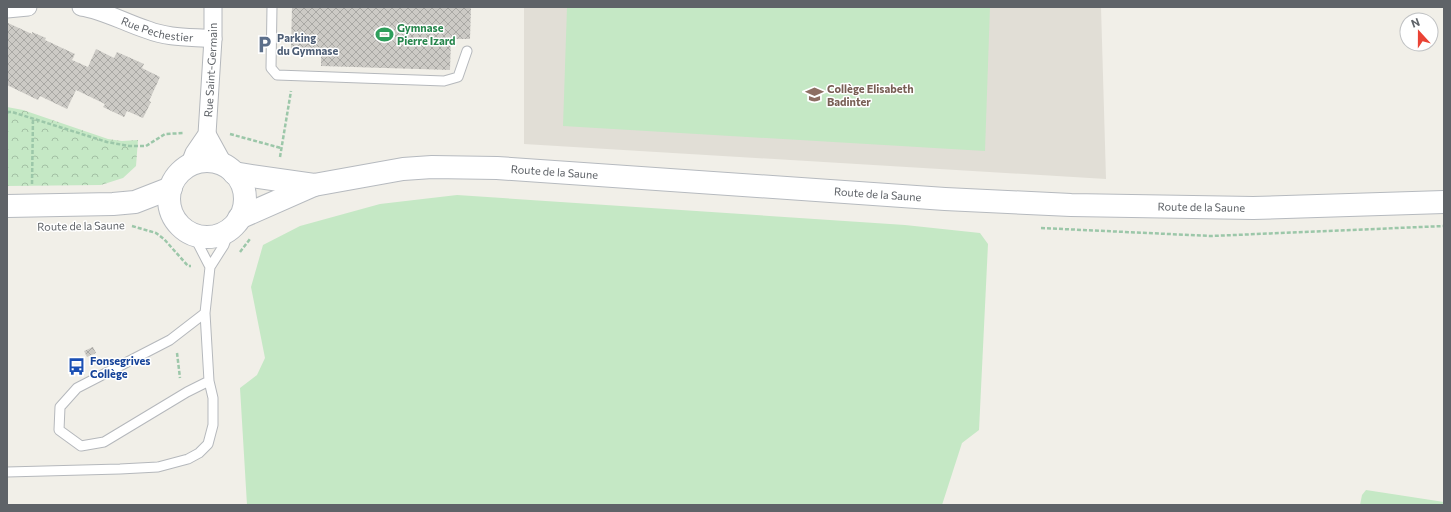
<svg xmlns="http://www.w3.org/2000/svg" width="1451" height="512" font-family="Commissioner,sans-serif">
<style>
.education{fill:#e1ded6}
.grass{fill:#c5e8c5}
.park{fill:url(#park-crowns)}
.building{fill:url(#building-cross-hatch)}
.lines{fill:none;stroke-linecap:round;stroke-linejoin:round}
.lane-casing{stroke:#b5b8bc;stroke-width:11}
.street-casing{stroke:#b5b8bc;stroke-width:19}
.secondary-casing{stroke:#b6babf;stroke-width:24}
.path{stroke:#9cc7a9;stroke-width:2.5;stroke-dasharray:4 2;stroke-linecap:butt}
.lane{stroke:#fff;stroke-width:9}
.street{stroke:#fff;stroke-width:17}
.secondary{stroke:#fff;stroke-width:22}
.labels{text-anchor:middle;stroke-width:3;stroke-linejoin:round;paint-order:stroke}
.street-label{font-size:11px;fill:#5f6368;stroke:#fff}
.leisure-label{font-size:11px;font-weight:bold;fill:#27864d;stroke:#fff;text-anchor:start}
.service-label{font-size:11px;font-weight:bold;fill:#4e5e75;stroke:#fff;text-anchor:start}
.education-label{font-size:11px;font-weight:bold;fill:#785e54;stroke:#fff;text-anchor:start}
.transit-label{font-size:11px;font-weight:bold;fill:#164399;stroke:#fff;text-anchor:start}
</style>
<defs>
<pattern id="park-crowns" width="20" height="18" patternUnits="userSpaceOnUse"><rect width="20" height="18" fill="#c5e8c5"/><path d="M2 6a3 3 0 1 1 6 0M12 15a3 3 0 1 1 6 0" fill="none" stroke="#a3c0a4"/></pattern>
<pattern id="building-cross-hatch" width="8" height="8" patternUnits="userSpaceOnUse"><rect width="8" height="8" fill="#cccac5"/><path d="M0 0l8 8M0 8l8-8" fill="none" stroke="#a9a8a4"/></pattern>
</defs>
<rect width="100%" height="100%" fill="#f1efe8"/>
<path class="education" d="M524 7H1101L1106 179 524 144Z"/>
<path class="grass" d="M567 7H990L985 151 563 126Z
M457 195 905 225 980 233 988 244 979 430 962 443 942 505H247L240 388 257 375 265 358 251 287 263 245 300 226 380 204Z
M1366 490 1444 502V505H1360L1362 495Z"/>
<path class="park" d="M7 107 23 110 108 139 122 141 138 140 136 166 123 178 101 185 7 186Z"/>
<path class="building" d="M292 7H471L470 39H451L450 70 321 66V50L291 49Z
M8 23 32 34V32L46 38 45 40 75 54 72 60 88 67 96 49 114 58 117 52 144 64 142 68 160 77 149 101 151 102 143 118 127 111 124 117 103 107 105 104 76 90 67 109 40 96 38 100 7 85V25Z
M93 347 96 353 87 357 84 351Z"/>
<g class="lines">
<defs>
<path id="lane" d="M272 7 271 68 277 75 444 81 458 77 467 51
M193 234 210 267
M205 313 170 340 77 388 60 407 59 430 81 446 104 442 187 392 209 381
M7 472 120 469 158 467 188 459 199 453 208 444 213 425V398L209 381 205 313 210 267 224 245 230 228"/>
<g id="street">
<path id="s1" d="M81 7C104 10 125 23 148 30 168 38 192 37 213 39"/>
<path d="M7 9 28 7"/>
<path d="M207 134 224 165"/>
<path id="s2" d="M189 166 194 153 207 134 213 39V7"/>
</g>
<g id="secondary">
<circle cx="207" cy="199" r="38"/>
<path id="s3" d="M234 173 252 176 314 185 403 169 432 167 497 168 945 199 1071 205 1253 208 1444 202"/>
<path d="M7 206 113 204 135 202 171 188"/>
<path d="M239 218 314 185"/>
</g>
</defs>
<use href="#lane" class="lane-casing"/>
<use href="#street" class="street-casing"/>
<use href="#secondary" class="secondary-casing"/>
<path class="path" d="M7 112H12L107 142 129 146H146L165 134 184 133
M230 134 281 148
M280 157 291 91
M32 184 33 118
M132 226 156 233 164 239 188 266H191
M1041 228 1211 236 1444 226
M240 252 250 239
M177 353 180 378"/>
<use href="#lane" class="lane"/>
<use href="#street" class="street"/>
<use href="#secondary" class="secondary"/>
</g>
<defs>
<symbol id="stadium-bare" viewBox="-9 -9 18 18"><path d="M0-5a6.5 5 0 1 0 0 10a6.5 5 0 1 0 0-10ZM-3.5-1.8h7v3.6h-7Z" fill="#2e9e5b" stroke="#fff" stroke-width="2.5" paint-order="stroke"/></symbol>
<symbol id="parking-bare" viewBox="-9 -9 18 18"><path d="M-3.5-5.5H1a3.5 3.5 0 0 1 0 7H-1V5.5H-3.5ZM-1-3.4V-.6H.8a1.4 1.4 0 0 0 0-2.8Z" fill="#5c6f8a" stroke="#fff" stroke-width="2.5" paint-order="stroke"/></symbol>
<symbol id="school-bare" viewBox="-9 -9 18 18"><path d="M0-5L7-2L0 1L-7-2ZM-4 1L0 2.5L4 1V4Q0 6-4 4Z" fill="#8d6e63" stroke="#fff" stroke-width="2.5" paint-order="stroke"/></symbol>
<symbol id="bus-bare" viewBox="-9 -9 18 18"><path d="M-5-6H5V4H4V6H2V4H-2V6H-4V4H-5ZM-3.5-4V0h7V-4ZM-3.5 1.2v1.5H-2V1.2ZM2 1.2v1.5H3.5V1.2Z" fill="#1a4fb4" stroke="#fff" stroke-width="2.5" paint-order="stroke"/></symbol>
</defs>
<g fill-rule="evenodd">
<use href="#stadium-bare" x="372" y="22" width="25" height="25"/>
<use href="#parking-bare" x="252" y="32" width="25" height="25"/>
<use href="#school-bare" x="802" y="82" width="25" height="25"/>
<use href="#bus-bare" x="64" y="354" width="25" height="25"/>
</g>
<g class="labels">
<g class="street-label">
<text dy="4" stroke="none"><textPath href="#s1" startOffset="80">Rue Pechestier</textPath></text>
<text dy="4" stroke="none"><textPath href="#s2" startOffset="101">Rue Saint-Germain</textPath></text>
<text dy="4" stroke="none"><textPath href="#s3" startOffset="323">Route de la Saune</textPath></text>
<text dy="4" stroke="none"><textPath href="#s3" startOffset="647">Route de la Saune</textPath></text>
<text dy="4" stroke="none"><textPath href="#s3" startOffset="971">Route de la Saune</textPath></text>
<text transform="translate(81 226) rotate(-1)" y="4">Route de la Saune</text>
</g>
<g class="leisure-label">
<text x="397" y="32">Gymnase<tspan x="397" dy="13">Pierre Izard</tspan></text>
</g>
<g class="service-label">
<text x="277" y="42">Parking<tspan x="277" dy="13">du Gymnase</tspan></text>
</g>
<g class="education-label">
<text x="827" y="93">Collège Elisabeth<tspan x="827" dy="13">Badinter</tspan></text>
</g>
<g class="transit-label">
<text x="90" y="365">Fonsegrives<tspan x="90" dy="13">Collège</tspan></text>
</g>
</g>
<rect width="1451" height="512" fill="none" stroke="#5f6368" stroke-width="16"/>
<g transform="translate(1419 32) rotate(339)"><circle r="19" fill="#ffffff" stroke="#bfc1c3"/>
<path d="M0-3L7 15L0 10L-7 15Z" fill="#ea4335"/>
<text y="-6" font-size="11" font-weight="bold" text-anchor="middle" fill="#5f6368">N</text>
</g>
</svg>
